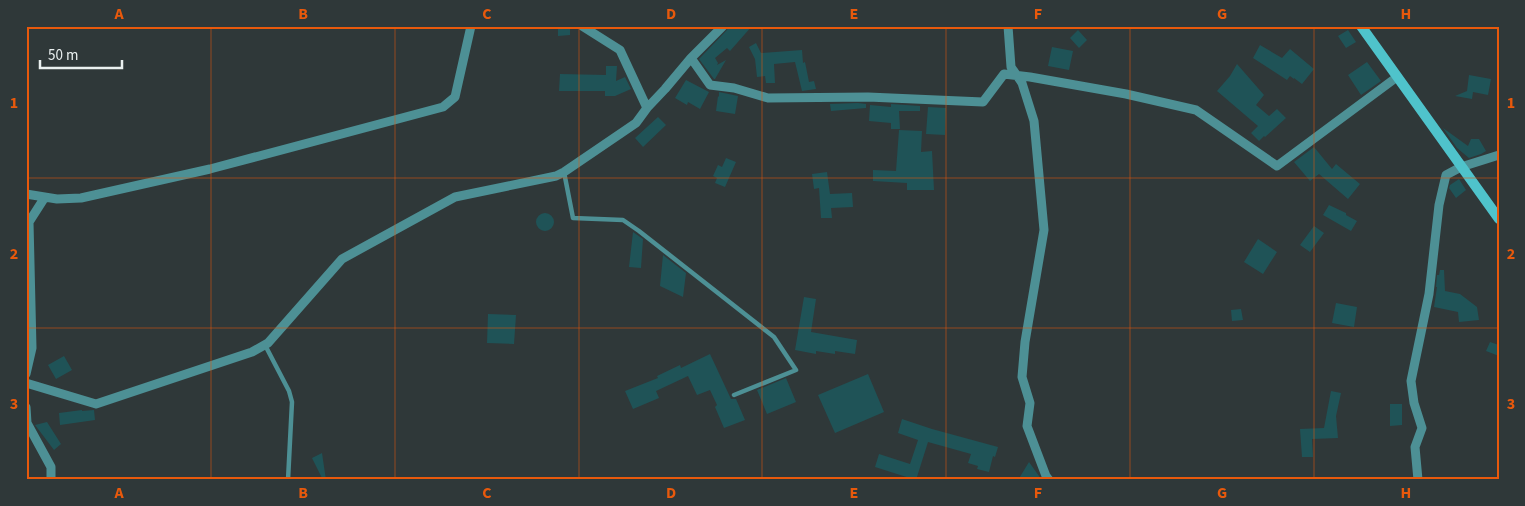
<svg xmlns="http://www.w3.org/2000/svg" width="1525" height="506" font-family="'Source Sans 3',sans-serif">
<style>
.building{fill:#1f5357}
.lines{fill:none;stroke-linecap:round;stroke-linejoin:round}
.lane{stroke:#4d9095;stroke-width:4.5}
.street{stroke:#4d9095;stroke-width:9}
.secondary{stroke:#4fc3cb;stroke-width:10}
.grid{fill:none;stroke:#e8590c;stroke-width:1;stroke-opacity:0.55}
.neatline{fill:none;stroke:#e8590c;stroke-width:2}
.grid-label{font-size:16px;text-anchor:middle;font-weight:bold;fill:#e8590c}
</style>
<rect width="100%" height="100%" fill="#2f3839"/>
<path class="building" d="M729 26H752L730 51 727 48 715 58 718 63 717 65 726 60 715 79H714L699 59 727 30Z
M570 27V35L558 36V28Z
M1078 30 1087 40 1079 48 1070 38Z
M1348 30 1356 42 1346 48 1338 36Z
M756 43 761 53 802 50 803 63 805 62 809 82 814 81 816 89 802 91 795 62 774 64 775 83H766L765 76 757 77 755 59 749 47Z
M1260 45 1282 58 1290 49 1314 69 1302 84 1294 78V79L1290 76 1287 80 1253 58Z
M1052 47 1073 51 1069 70 1048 66Z
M1367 62 1381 81 1361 95 1348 75Z
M1237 64 1264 95 1256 105 1269 116 1277 109 1286 118 1265 137 1264 136 1259 141 1251 133 1258 126 1217 91 1230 76Z
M606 66H617L616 81 625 77 631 89 615 96H605V91H559L560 74 606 75Z
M1469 75 1491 79 1488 95 1473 92 1472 99 1455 96 1467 91Z
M686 80 709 92 700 109 688 102 687 105 675 98Z
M719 92 738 96 735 114 716 111 718 96 719 97Z
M858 103 866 104V108L831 111 830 104Z
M891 104 920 106V111H899L900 129H891V123L869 121 870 105 891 107Z
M928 107 946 108 945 135 926 134Z
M658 117 666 125 643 147 635 138Z
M1443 128 1468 146 1471 139H1479L1486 151 1481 154 1469 158 1457 148Z
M899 130 922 131 921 152 932 151 934 190H907V183L873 181V170L896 171Z
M1314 147 1332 169 1336 164 1360 184 1348 199 1319 174 1310 181 1294 162Z
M726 158 736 162 725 187 715 183 717 178 713 176 718 165 722 167Z
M827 172 830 194 852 193 853 207 831 208 832 218H821L819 188 814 189 812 174Z
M1459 179 1466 190 1456 198 1449 188 1450 185Z
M1329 205 1346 213V215L1357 221 1351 231 1323 215Z
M536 222a9 9 0 1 1 18 0a9 9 0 1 1-18 0Z
M1314 226 1324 233 1310 252 1300 245Z
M633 232 643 239 641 268 629 267Z
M1258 239 1277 252 1263 274 1244 262Z
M663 255 686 273 683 297 660 286Z
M1440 270H1444L1445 291 1460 294 1477 307 1479 320 1459 322 1458 312 1434 307 1437 287H1436L1437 275H1439Z
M804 297 816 299 811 332 857 340 855 354 835 351V354L816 351V354L795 350Z
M1336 303 1357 307 1354 327 1332 323Z
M1241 309 1243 320 1232 321 1231 310Z
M488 314 516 315 514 344 487 343Z
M1490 342 1499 345V356L1486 351Z
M710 354 731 399H736L745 420 724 428 715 407 717 405 710 390 697 395 688 376 656 391 659 398 633 409 625 391 658 378 657 376 680 365 681 368Z
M64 356 72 370 56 379 48 365Z
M868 374 884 412 835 433 818 395Z
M786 378 796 402 767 414 757 390Z
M1331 391 1341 393 1336 416 1338 438 1312 439 1313 457H1302L1300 429 1324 428Z
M1390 404H1402V425L1390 426Z
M82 410V411L94 410 95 420 60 425 59 413Z
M902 419 932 429 998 447 995 457 993 456 989 472 977 469 978 466 968 463 971 454 928 442 916 480 875 467 879 454 910 464 918 440 898 433Z
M47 422 61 444 54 450 35 425Z
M322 453 326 480H323L312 458Z
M1029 462 1039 476 1041 480H1018Z"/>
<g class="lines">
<path class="lane" d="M564 172 573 218 623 220 639 231 774 337 796 370 734 395
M265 345 289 391 292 402 288 480"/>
<path class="street" d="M1008 26 1011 67 1022 83 1034 121 1044 230 1025 342 1022 377 1030 403 1027 426 1046 476 1049 480
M691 58 710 85 734 88 768 98 868 97 983 102 1004 74 1030 77 1126 94 1196 110 1277 166 1397 77
M647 108 665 89 691 58 723 26
M26 194 57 199 81 198 210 169 443 107 455 97 471 26
M26 374 32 348 29 222 45 197
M26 383 96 404 252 352 268 343 342 259 455 197 556 176 564 172 636 123 647 108 620 50 582 26
M26 407 27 423 51 467V480
M1418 480 1415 447 1422 428 1414 403 1411 381 1429 294 1439 205 1446 175 1461 167 1499 155"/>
<path class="secondary" d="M1361 26 1499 219"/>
</g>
<path class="grid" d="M211 26V480M395 26V480M579 26V480M762 26V480M946 26V480M1130 26V480M1314 26V480M26 178H1499M26 328H1499"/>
<rect width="1525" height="506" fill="none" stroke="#2f3839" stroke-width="55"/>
<path d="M40 60v8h82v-8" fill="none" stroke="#eaf0f0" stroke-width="2.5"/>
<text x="48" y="60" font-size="15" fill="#eaf0f0" stroke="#2f3839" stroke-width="4" paint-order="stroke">50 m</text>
<rect x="28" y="28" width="1470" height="450" class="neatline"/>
<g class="grid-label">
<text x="119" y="19">A</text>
<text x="303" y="19">B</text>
<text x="487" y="19">C</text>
<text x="671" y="19">D</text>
<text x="854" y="19">E</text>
<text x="1038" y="19">F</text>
<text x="1222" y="19">G</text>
<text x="1406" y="19">H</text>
<text x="14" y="108">1</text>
<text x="1511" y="108">1</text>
<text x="14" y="259">2</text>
<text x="1511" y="259">2</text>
<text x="14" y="409">3</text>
<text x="1511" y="409">3</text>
<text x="119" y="498">A</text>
<text x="303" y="498">B</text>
<text x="487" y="498">C</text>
<text x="671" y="498">D</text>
<text x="854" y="498">E</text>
<text x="1038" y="498">F</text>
<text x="1222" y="498">G</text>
<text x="1406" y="498">H</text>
</g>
</svg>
